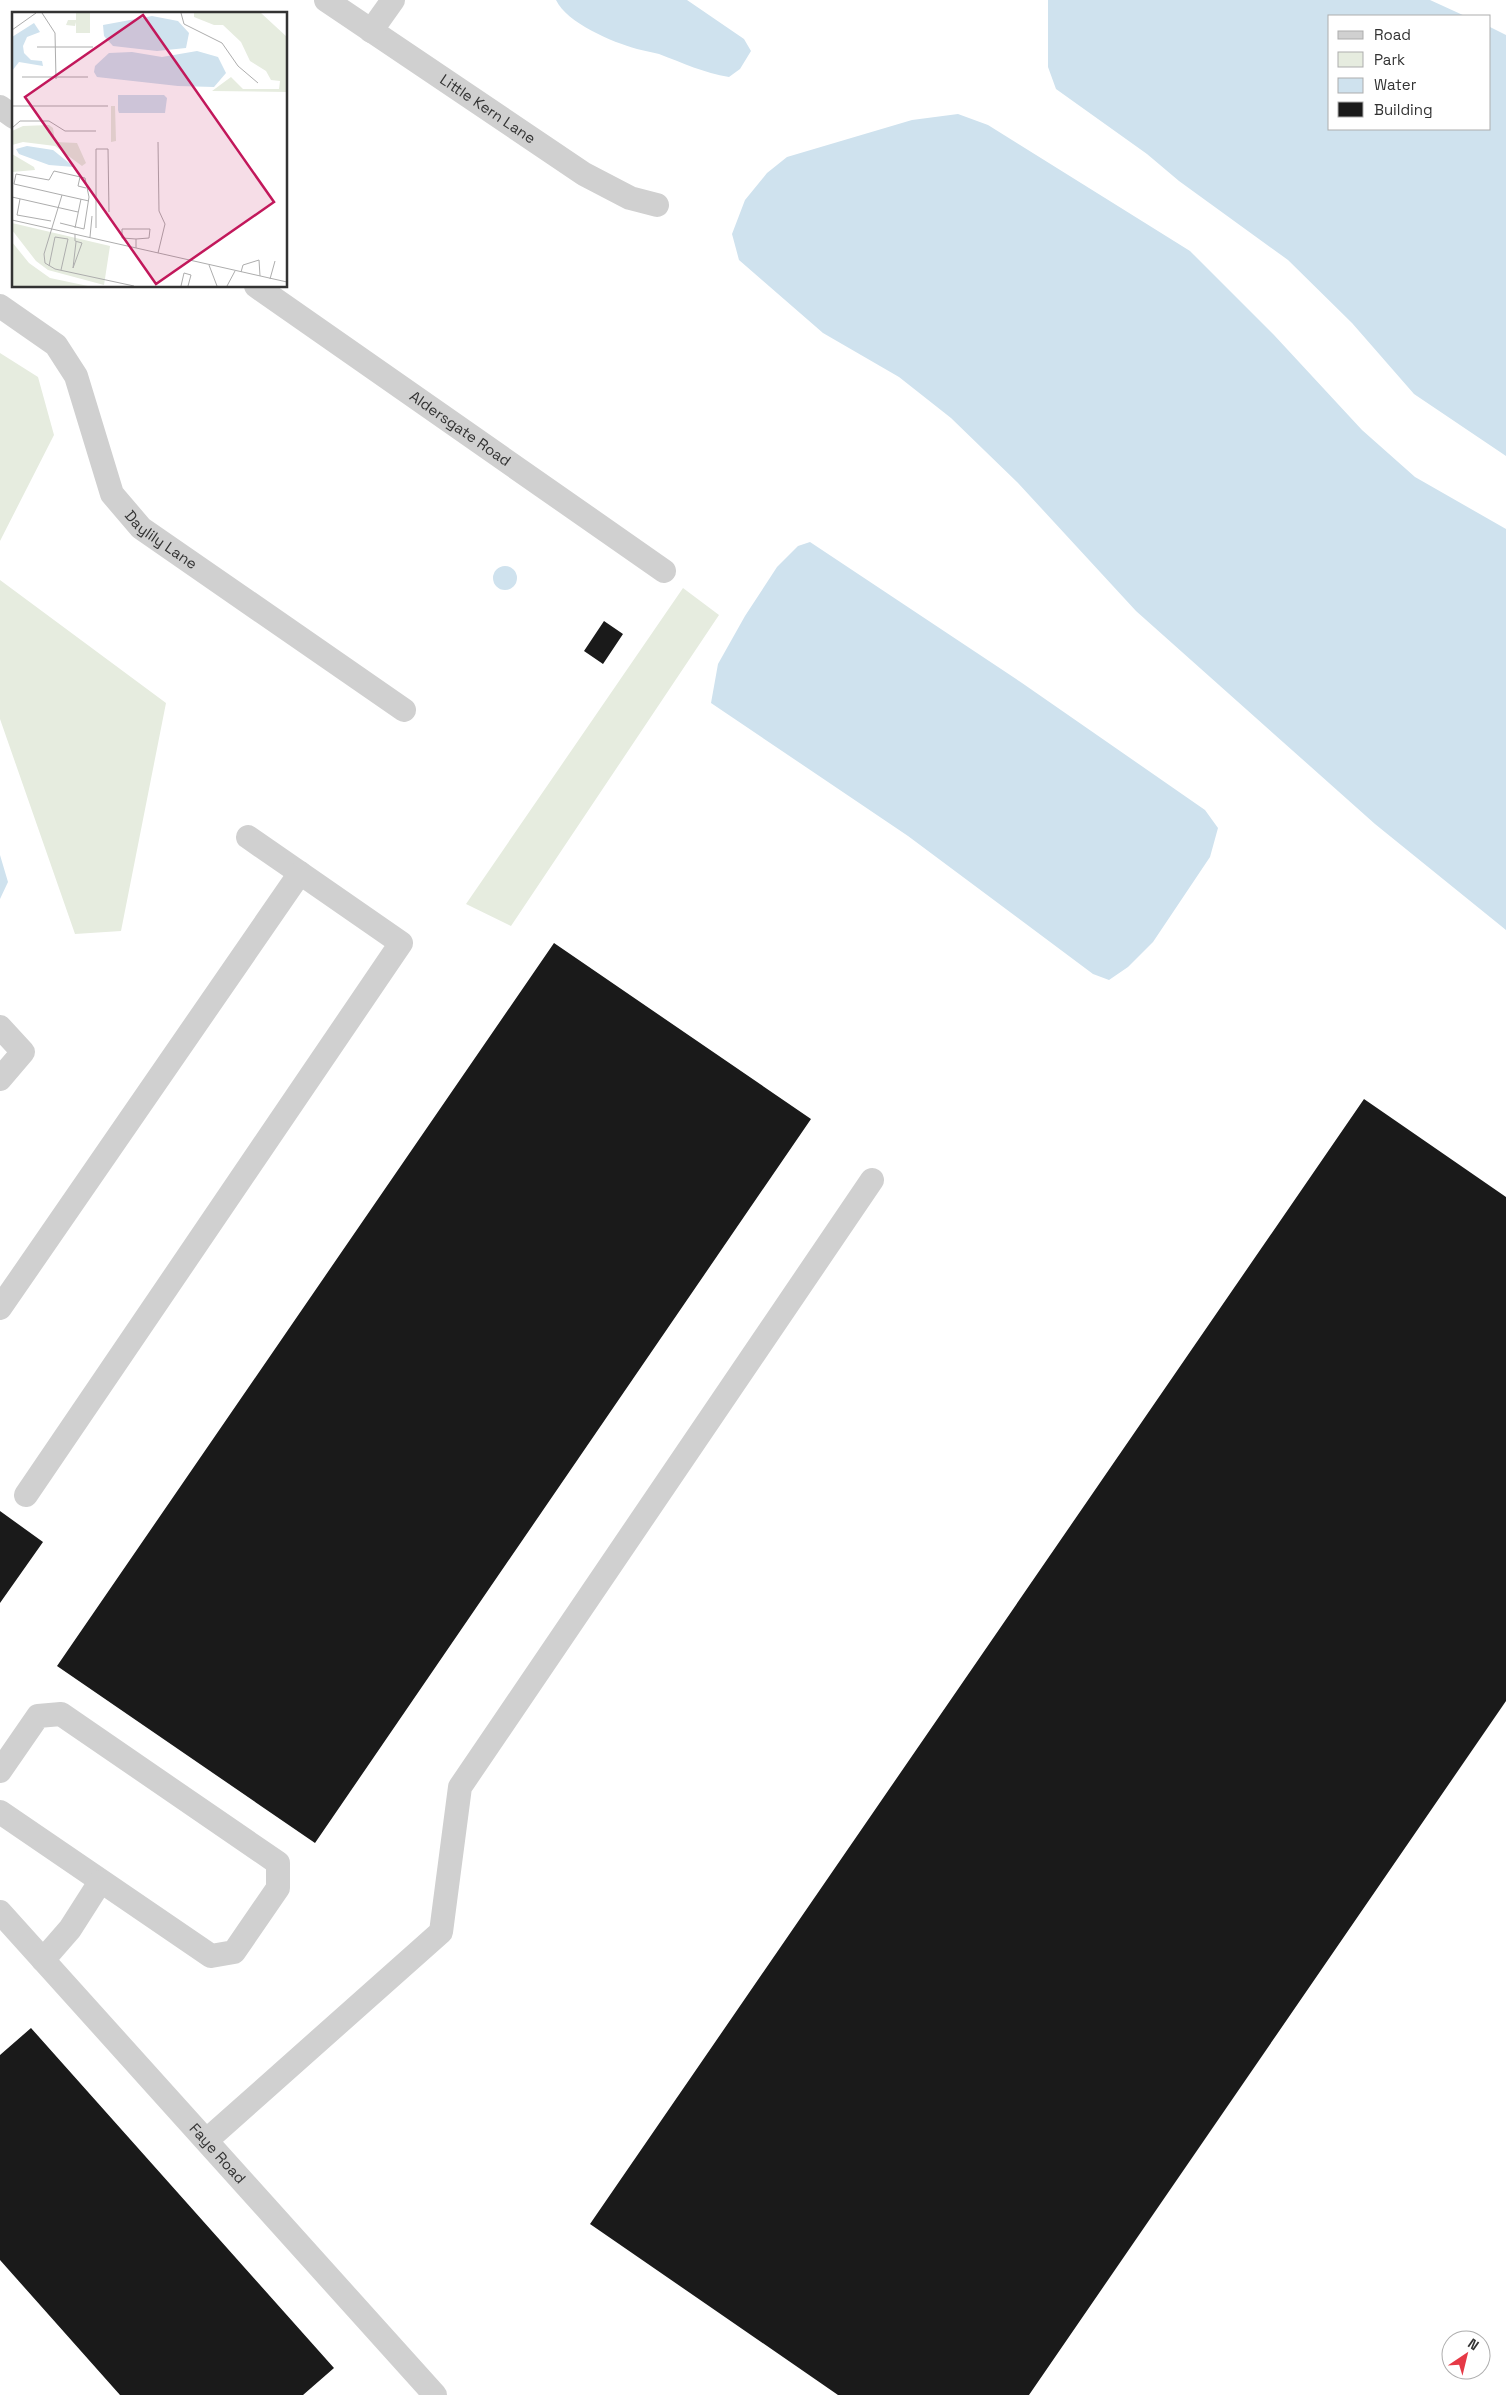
<svg xmlns="http://www.w3.org/2000/svg" width="1506" height="2395" font-family="'Space Grotesk',sans-serif">
<style>
.green{fill:#e6ecdf}
.water{fill:#cfe2ee}
.building{fill:#1a1a1a}
.lines{fill:none;stroke-linecap:round;stroke-linejoin:round}
.minor{stroke:#d0d0d0;stroke-width:24}
.labels{text-anchor:middle;stroke-width:5;stroke-linejoin:round;paint-order:stroke}
.street-label{font-size:15px;fill:#333;stroke:#fff}
.inset-road{fill:none;stroke:#adadad;stroke-width:1}
.view{fill:#c2185b;fill-opacity:0.15;stroke:#c2185b;stroke-width:2.5}
.inset-edge{fill:none;stroke:#333;stroke-width:2.5}
</style>
<rect width="100%" height="100%" fill="#fff"/>
<path class="green" d="M0 353 38 377 54 435 0 541Z
M0 580 166 703 121 931 75 934 0 719Z
M683 588 719 615 511 926 466 904Z"/>
<path class="water" d="M556 0H687L744 39 751 51 740 69 729 77C704 73 683 63 659 54 652 52 644 51 637 49 612 42 567 23 556 0Z
M1048 0H1430L1465 16H1330V129H1490V27L1506 35V456L1414 394 1352 323 1288 260 1179 181 1147 154 1056 89 1048 67Z
M958 114 988 125 1190 251 1274 335 1362 430 1415 477 1506 529V930L1375 824 1136 611 1018 483 951 418 899 377 823 333 739 260 732 234 745 200 767 173 787 157 912 120Z
M810 542 1022 683 1205 810 1218 828 1210 857 1153 942 1128 967 1109 980 1093 974 908 836 711 703 718 664 745 616 777 567 798 546Z
M493 578a12 12 0 1 1 24 0a12 12 0 1 1-24 0Z
M0 855 8 882 0 899Z"/>
<path class="building" d="M604 621 623 634 603 664 584 651Z
M554 943 811 1119 315 1843 57 1666Z
M1364 1099 1506 1197V1701L1029 2395H838L590 2224Z
M0 1511 43 1542 0 1603Z
M31 2028 334 2368 303 2395H120L0 2260V2055Z"/>
<g class="lines">
<g class="minor">
<path id="s1" d="M326 0 584 174 630 198 657 205"/>
<path d="M371 31 393 0"/>
<path d="M0 107 14 117"/>
<path id="s2" d="M256 286 664 571"/>
<path id="s3" d="M0 306 56 345 76 376 112 494 141 528 404 710"/>
<path d="M248 837 300 873"/>
<path d="M0 1027 23 1052 0 1079"/>
<path d="M0 1308 300 873 401 943 26 1495"/>
<path d="M0 1771 38 1716 61 1714 278 1863V1888L234 1952 211 1956 0 1812"/>
<path id="s4" d="M0 1912 435 2395"/>
<path d="M43 1960 70 1929 100 1882"/>
<path d="M207 2140 441 1932 460 1787 872 1180"/>
</g>
</g>
<g class="labels">
<g class="street-label">
<text dy="5" stroke="none"><textPath href="#s1" startOffset="195">Little Kern Lane</textPath></text>
<text dy="5" stroke="none"><textPath href="#s2" startOffset="249">Aldersgate Road</textPath></text>
<text dy="5" stroke="none"><textPath href="#s3" startOffset="296">Daylily Lane</textPath></text>
<text dy="5" stroke="none"><textPath href="#s4" startOffset="325">Faye Road</textPath></text>
</g>
</g>
<g transform="translate(12 12)">
<rect width="275" height="275" fill="#fff"/>
<path d="M64 1H78V21H64V10L63 14 54 13 56 8H64ZM182 1H249L275 25V80L200 79 219 65 231 77H267L268 69 259 68 254 59 238 49 229 30 211 13H202L182 5ZM99 94H103L104 129 99 130ZM37 113 41 116 43 130 65 131 74 151 70 154 43 134 11 130 0 133V119L11 114ZM0 142 22 155 23 158 0 160ZM0 211 98 234 92 273 36 258 24 249 0 218ZM0 230 17 251 38 266 76 274H0Z" fill="#e6ecdf"/>
<path d="M140 4 166 9 177 21 174 36 145 39 101 34 92 24 91 13ZM22 11 28 20 15 25 11 34 12 41 19 48 30 49 31 54 7 50 0 59V25ZM185 39 206 45 214 61 202 75 166 74 85 65 82 60 83 54 97 41 120 40 150 45ZM152 83 155 86 153 101H107L106 98V83ZM15 134 41 138 62 155 37 153 7 142 4 137Z" fill="#cfe2ee"/>
<path class="inset-road" d="M30 1 43 21 44 67M169 1 172 12 210 31 226 54 246 71M0 18 24 1M25 35H81M10 65H76M0 94H96M0 116 8 109H37L53 119H84M146 130 147 199 153 212 146 241M68 165 66 174 74 176M50 183 77 189M0 185 66 200M8 187 5 203 39 209M0 208 275 270M48 211 72 217 77 185 73 166 42 159 37 168 4 162 2 172 50 183 32 242 33 251 43 257 122 274M63 216 69 187M84 216V137H96L97 200M63 222V229L70 231 61 256 64 230M78 225 80 204M124 236V227L137 226 138 217H110V226L124 227M197 253 205 274M37 254 43 225 56 227 49 258M229 260 231 253 247 248 248 264M258 267 263 249M169 274 172 261 179 263 176 274M215 274 223 259"/>
<path class="view" d="M131 3 262 190 144 272 13 85Z"/>
<rect width="275" height="275" class="inset-edge"/>
</g>
<rect x="1328" y="15" width="162" height="115" fill="#ffffff" stroke="#adadad"/>
<rect x="1338" y="31" width="25" height="8" fill="#d0d0d0" stroke="#adadad"/>
<text x="1374" y="40" font-size="15" fill="#333333">Road</text>
<rect x="1338" y="52" width="25" height="15" fill="#e6ecdf" stroke="#adadad"/>
<text x="1374" y="65" font-size="15" fill="#333333">Park</text>
<rect x="1338" y="78" width="25" height="15" fill="#cfe2ee" stroke="#adadad"/>
<text x="1374" y="90" font-size="15" fill="#333333">Water</text>
<rect x="1338" y="102" width="25" height="15" fill="#1a1a1a" stroke="#adadad"/>
<text x="1374" y="115" font-size="15" fill="#333333">Building</text>
<g transform="translate(1466 2355) rotate(35)"><circle r="24" fill="#ffffff" stroke="#adadad"/>
<path d="M0-4L9 19L0 12L-9 19Z" fill="#e63946"/>
<text y="-8" font-size="14" font-weight="bold" text-anchor="middle" fill="#333333">N</text>
</g>
</svg>
